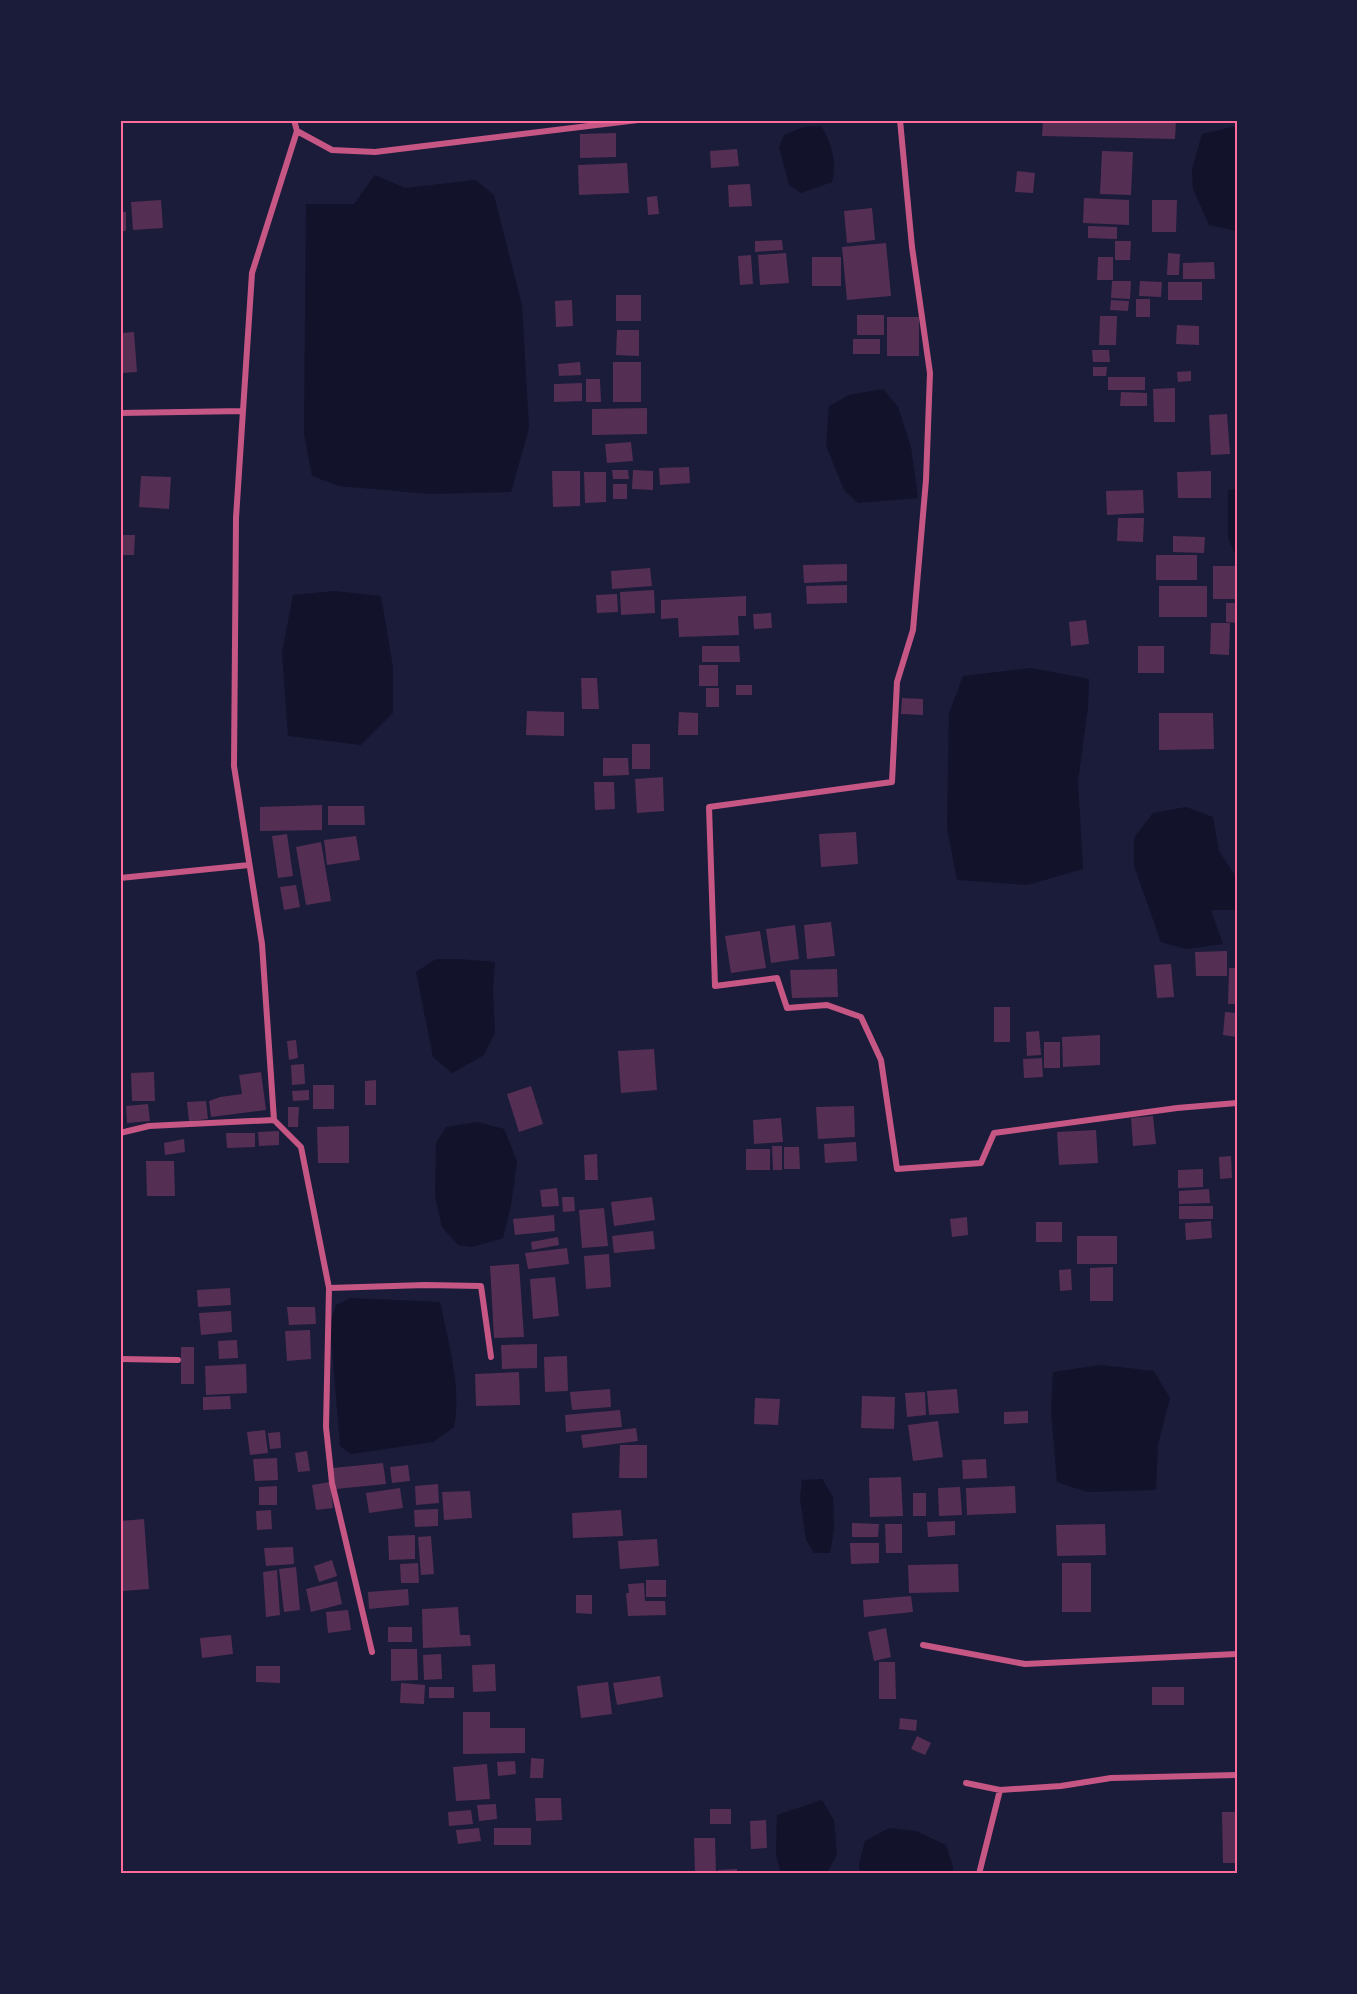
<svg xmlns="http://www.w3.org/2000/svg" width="1357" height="1994" font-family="'Work Sans',sans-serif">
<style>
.water{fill:#12122b}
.building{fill:#542f53}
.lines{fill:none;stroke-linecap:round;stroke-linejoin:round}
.minor{stroke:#c65784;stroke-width:6}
.neatline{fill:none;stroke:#ff6b9d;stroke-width:2}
</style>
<rect width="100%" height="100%" fill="#1b1b3a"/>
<path class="water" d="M821 126C832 143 837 162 832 182L801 193 789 185 779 147 784 135 803 127Z
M1237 126V231L1209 225 1193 189 1192 169 1202 134Z
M375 175 405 188 475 180 494 195 522 305 529 428 511 492 431 494 339 486 312 476 304 434 306 204H354Z
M883 389 898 407 911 447 918 498 858 503 844 490 826 445 829 406 849 395Z
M1237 489V558L1228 538V490Z
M335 591 381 596 393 667V713L361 745 288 736 282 653 293 595Z
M1031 668 1089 679 1088 707 1078 782 1083 869 1027 885 957 880 947 828 949 713 963 676Z
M1186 807 1213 817 1219 851 1237 878V910H1211L1223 944 1186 949 1161 942 1134 866V838L1153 813Z
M436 959H458L495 962 493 990 495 1033 484 1055 452 1073 433 1057 416 972Z
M478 1122 504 1129 517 1161 511 1206 503 1238 472 1247 458 1245 442 1227 435 1196 436 1143 446 1127Z
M351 1298 440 1302C448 1340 462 1389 454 1427L433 1442 351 1454 340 1446 330 1324 336 1305Z
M1101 1365 1154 1371 1170 1398 1158 1444 1156 1490 1087 1492 1057 1482 1051 1411 1053 1372Z
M822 1479 833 1497 834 1529 830 1553H814L806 1540 800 1498 802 1480Z
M822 1800 834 1820 837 1855 826 1874H781L776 1855 777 1815Z
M889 1828 916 1831 946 1845 953 1867 952 1874H860L859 1864 865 1841Z"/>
<path class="building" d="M1043 120H1176L1175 139 1042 136Z
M616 133V157L580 158V134Z
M737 149 739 166 711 168 710 151Z
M1102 151 1133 152 1131 195 1100 194Z
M627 163 629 193 579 195 578 165Z
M1017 171 1035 173 1033 193 1015 192Z
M750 184 752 206 729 207 728 185Z
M657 196 659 214 648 215 647 197Z
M1084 198 1129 200V225L1083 223Z
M161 200 163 228 133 230 131 202Z
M1152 200H1177L1176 232H1152Z
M872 208 875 240 847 243 844 211Z
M120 212H126V231H120Z
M1088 226 1117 227V239L1088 238Z
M782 240 783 250 755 252V241Z
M1115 241H1131L1130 260H1115Z
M886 243 891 296 847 300 842 247Z
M786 253 789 283 760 285 758 255Z
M1168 253 1180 254 1179 275H1167Z
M751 255 753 284 740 285 738 256Z
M812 257H841V286H812Z
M1098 257H1113V280H1097Z
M1214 262 1215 279H1183V263Z
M1112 281H1131L1130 299 1111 298Z
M1140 281 1162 282 1161 297 1139 296Z
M1168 282H1202V300H1168Z
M616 295H641V321H616Z
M1136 299H1150V317H1136Z
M572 300 573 326 556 327 555 301Z
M1111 300 1129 301 1128 311 1110 310Z
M857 315H884V335H857Z
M1100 316H1117L1116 345H1099Z
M887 317H919V356H887Z
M1177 325 1199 326V345L1176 344Z
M617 330H639V356L616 355Z
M134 332 137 372 120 373V333Z
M853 339H880V354H853Z
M1092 350H1109L1110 362H1093Z
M580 362 581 375 559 376 558 364Z
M613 362H641V402H613Z
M1093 367H1107L1106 376H1093Z
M1191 371V381L1178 382 1177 372Z
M1108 377H1145V390H1108Z
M586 379H600L601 402H586Z
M582 383V401L554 402V384Z
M1175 388V422H1154L1153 389Z
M1121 392 1147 393V406H1120Z
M647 408V434L592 435V409Z
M1227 414 1230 454 1211 455 1209 415Z
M631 442 633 461 607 463 605 444Z
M689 467 690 483 660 485 659 468Z
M612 470H628L629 479H613Z
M633 470 653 471V490L632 489Z
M552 471H580V506L553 507Z
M1211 471V498H1178L1177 472Z
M584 472H606V502L585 503Z
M141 476 171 477 169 509 139 507Z
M613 484H627V499H613Z
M1143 490 1144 513 1107 515 1106 491Z
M1118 518H1144L1143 542 1117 541Z
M121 535H135L134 555H120Z
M1173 536 1205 537 1204 553 1173 552Z
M1156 555H1197V580H1156Z
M847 564V581L804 583 803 565Z
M1213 566H1237V599H1213Z
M650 568 652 586 612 589 611 571Z
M847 585V603L807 604 806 586Z
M1159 586H1207V617H1159Z
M654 590 655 613 621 615 620 592Z
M617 594 618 612 597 613 596 595Z
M746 596V616H738L739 635 679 637 678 618 661 619V600Z
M1226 603H1237V623L1226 622Z
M771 613 772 628 754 629 753 614Z
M1086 620 1089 644 1071 646 1069 622Z
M1211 623H1230L1229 655 1210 654Z
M702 646H739L740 662H702Z
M1138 646H1164V673H1138Z
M699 665H718V686H699Z
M581 678H597L599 709H582Z
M736 685H752V695H736Z
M706 688H719V707H706Z
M902 698 923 699V715L901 714Z
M527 711 564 712V736L526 735Z
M679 712 698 713V735H678Z
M1159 713H1213L1214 749 1159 750Z
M632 744H650V769H632Z
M603 758H628L629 775 603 776Z
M663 777 664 811 637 813 635 779Z
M594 782H614L615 809 595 810Z
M322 805V830L260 831V807Z
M328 806H364L365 825H328Z
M856 832 858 864 821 867 819 834Z
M287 834 293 876 278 878 272 836Z
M356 836 360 860 327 865 324 840Z
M321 842 331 901 306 905 296 847Z
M296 885 300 907 284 910 280 887Z
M831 922 835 956 807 959 804 925Z
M795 925 799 959 771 963 766 929Z
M760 931 766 968 731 973 725 936Z
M1227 951V976H1196L1195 952Z
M1171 964 1174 997 1157 998 1154 965Z
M1229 968H1237V1004H1228Z
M837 969 838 997 792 998 790 970Z
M994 1007H1010V1042H994Z
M1225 1012 1237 1013V1037L1223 1035Z
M1039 1031 1041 1055 1027 1056 1026 1032Z
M1100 1035V1065L1063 1067 1062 1037Z
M296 1040 298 1058 289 1060 287 1041Z
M1044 1042H1060V1068H1044Z
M654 1049 657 1090 621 1093 618 1051Z
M1042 1058 1043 1077 1024 1078 1023 1059Z
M304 1064 305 1084 292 1085 291 1065Z
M154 1072 155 1101H132L131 1073Z
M261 1072 266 1110 211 1117 209 1101 220 1097 242 1094 239 1075Z
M376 1080V1105H365V1081Z
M313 1085H334V1109H313Z
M531 1086 543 1124 519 1132 507 1094Z
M309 1090V1100L293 1101 292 1091Z
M206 1101 208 1119 189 1121 187 1102Z
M148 1104 150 1121 127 1123 126 1106Z
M854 1106 855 1137 818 1139 816 1107Z
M288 1107H299L298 1127H288Z
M1153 1116 1156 1144 1133 1146 1131 1118Z
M781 1118 783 1142 754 1144 753 1120Z
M349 1126V1163H318L317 1127Z
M1096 1130 1098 1163 1059 1165 1057 1132Z
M279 1131V1145L259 1146 258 1132Z
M226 1133H255V1147L227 1148Z
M184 1139 185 1152 165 1155 164 1143Z
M856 1142 857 1161 825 1163 824 1144Z
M772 1146H782V1170H773Z
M784 1147H799L800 1169H784Z
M746 1149H770V1170H746Z
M597 1154 598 1180H585L584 1155Z
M1231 1156 1232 1178 1220 1179 1219 1157Z
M146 1161H174L175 1196H147Z
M1203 1169V1187L1178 1188V1170Z
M557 1188 559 1206 542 1207 540 1190Z
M1209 1189 1210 1203 1179 1204V1191Z
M562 1197H574L575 1211 563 1212Z
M652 1197 655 1220 614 1226 611 1202Z
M1179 1206H1213V1219H1179Z
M604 1208 608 1246 582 1248 579 1210Z
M554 1215 555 1231 515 1235 513 1219Z
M967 1217 968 1235 952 1237 950 1219Z
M1211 1221 1212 1238 1186 1240 1185 1223Z
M1036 1222H1062V1242H1036Z
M653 1231 655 1249 614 1253 612 1236Z
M1077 1236H1117V1264H1077Z
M558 1237 559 1245 532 1250 531 1242Z
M567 1248 569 1264 528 1269 525 1253Z
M609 1254 611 1287 586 1289 584 1256Z
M519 1264 524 1337 494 1338 490 1266Z
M1113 1267V1301H1090V1268Z
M1071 1269 1072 1290 1060 1291 1059 1270Z
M555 1277 559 1316 533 1319 530 1279Z
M230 1288 231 1305 198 1307 197 1290Z
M287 1307H315L316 1324 289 1325Z
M231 1311 232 1332 201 1335 199 1313Z
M310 1330 311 1359 287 1361 285 1331Z
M237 1340 238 1358 219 1359 218 1341Z
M537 1344V1368L502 1369 501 1345Z
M181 1347H194V1384H181Z
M567 1356 568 1391 545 1392 544 1357Z
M246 1364 247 1393 206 1395 205 1366Z
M519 1372 520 1405 476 1406 475 1374Z
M610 1389 611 1407 572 1410 570 1392Z
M957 1389 959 1413 929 1415 927 1391Z
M925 1392 926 1415 907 1417 905 1393Z
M230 1396 231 1409 203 1410V1397Z
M862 1396 895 1397 894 1429 861 1428Z
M755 1398 780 1399 778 1425 754 1424Z
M620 1410 622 1427 566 1432 565 1415Z
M1028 1411V1423L1004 1424V1412Z
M938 1421 943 1457 913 1461 908 1425Z
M636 1428 638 1441 583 1448 581 1435Z
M265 1430 268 1453 250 1455 247 1432Z
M280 1432 281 1448 270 1449 268 1433Z
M620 1445H647V1478H619Z
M307 1451 310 1471 298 1472 295 1453Z
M277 1458 278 1480 255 1481 253 1459Z
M986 1459 987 1478 963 1479 962 1460Z
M383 1463 386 1484 336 1489 333 1468Z
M408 1465 410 1481 392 1483 390 1467Z
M901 1477 903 1516 870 1517 869 1478Z
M330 1482 333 1508 316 1510 312 1485Z
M438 1484 439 1503 416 1505 415 1486Z
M277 1486V1505H259V1487Z
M1015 1486 1016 1513 967 1515 966 1488Z
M960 1487 962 1515 939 1516 938 1488Z
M400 1488 403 1508 369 1513 366 1493Z
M470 1491 472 1518 444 1520 442 1492Z
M913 1493H926V1516H913Z
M438 1509V1526L415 1527 414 1510Z
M271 1510 272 1529 257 1530 256 1511Z
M621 1510 623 1536 573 1538 572 1513Z
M144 1519 149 1589 123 1591 120 1521Z
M955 1521V1535L928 1537 927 1522Z
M852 1523 879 1524 878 1537H852Z
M885 1524H902V1553H886Z
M1105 1524 1106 1555 1057 1556 1056 1525Z
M415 1535V1559L389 1560 388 1536Z
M431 1536 434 1574 421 1575 418 1537Z
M657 1539 659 1566 620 1569 618 1541Z
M850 1543H879V1563L851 1564Z
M293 1547 294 1564 266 1566 264 1548Z
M332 1560 337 1576 319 1582 314 1566Z
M418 1563 419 1583H401L400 1564Z
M1062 1563H1091V1612H1062Z
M958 1564 959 1592 909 1593 908 1565Z
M296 1567 300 1610 284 1612 279 1569Z
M277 1570 280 1615 266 1617 263 1572Z
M646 1580H666V1597H646Z
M337 1581 342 1604 311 1612 306 1589Z
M644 1583 645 1601H665L666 1615 628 1616 626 1593H629L628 1584Z
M408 1589 409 1605 369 1609 368 1592Z
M576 1595H592V1614L576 1613Z
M911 1596 913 1612 864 1617 863 1600Z
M458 1607 460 1635H470L471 1646 423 1648 422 1609Z
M348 1610 351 1630 328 1633 326 1612Z
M388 1627H412V1642H388Z
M886 1628 891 1657 874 1661 868 1632Z
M231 1635 233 1654 202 1658 200 1638Z
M391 1649H417L418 1680 391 1681Z
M441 1654 442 1679 424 1680 423 1655Z
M879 1662H895L896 1699H879Z
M495 1664 496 1691 473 1692 472 1665Z
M256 1666H280V1683L256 1682Z
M660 1676 663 1697 617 1705 613 1683Z
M608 1682 612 1714 581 1718 577 1686Z
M401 1683 425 1685 424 1704 400 1703Z
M429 1687H454V1698H429Z
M1152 1687H1184V1705H1152Z
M463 1712H490V1728H525V1753L463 1754Z
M900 1718 917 1720 916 1731 899 1729Z
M917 1736 931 1743 925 1755 911 1749Z
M531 1758 544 1759 543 1778H530Z
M515 1761 516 1774 498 1776 497 1762Z
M487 1764 490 1799 456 1801 453 1767Z
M535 1798H561L562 1820 536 1821Z
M496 1804 497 1819 479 1821 477 1805Z
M710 1809H731V1824H710Z
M471 1810 473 1824 449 1826 448 1812Z
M1222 1812H1237V1863H1223Z
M766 1820 767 1848 751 1849 750 1821Z
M479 1828 481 1841 458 1844 456 1830Z
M494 1828H531V1845H494Z
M694 1838H715L716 1874H695Z
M737 1869V1874H718V1870Z"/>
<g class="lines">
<path class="minor" d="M900 120 912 247 930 373 926 480 913 630 897 682 892 782 709 807 715 986 777 978 787 1008 827 1005 861 1017 881 1060 897 1169 981 1163 994 1133 1177 1108 1237 1103
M297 131 332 150 375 152 638 120
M120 413 243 411
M120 878 249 865
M274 1120 301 1147 329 1288 425 1285 481 1286 491 1357
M120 1133 149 1126 274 1120 262 944 234 766 236 518 252 273 297 131 294 120
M329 1288 326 1427 332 1483 372 1652
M120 1359 178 1360
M923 1645 1025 1664 1237 1654
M966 1783 1000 1790 1061 1786 1111 1778 1237 1775
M979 1874 1000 1790"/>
</g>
<rect width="1357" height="1994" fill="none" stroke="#1b1b3a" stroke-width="243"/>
<rect x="122" y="122" width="1114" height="1750" class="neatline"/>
</svg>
